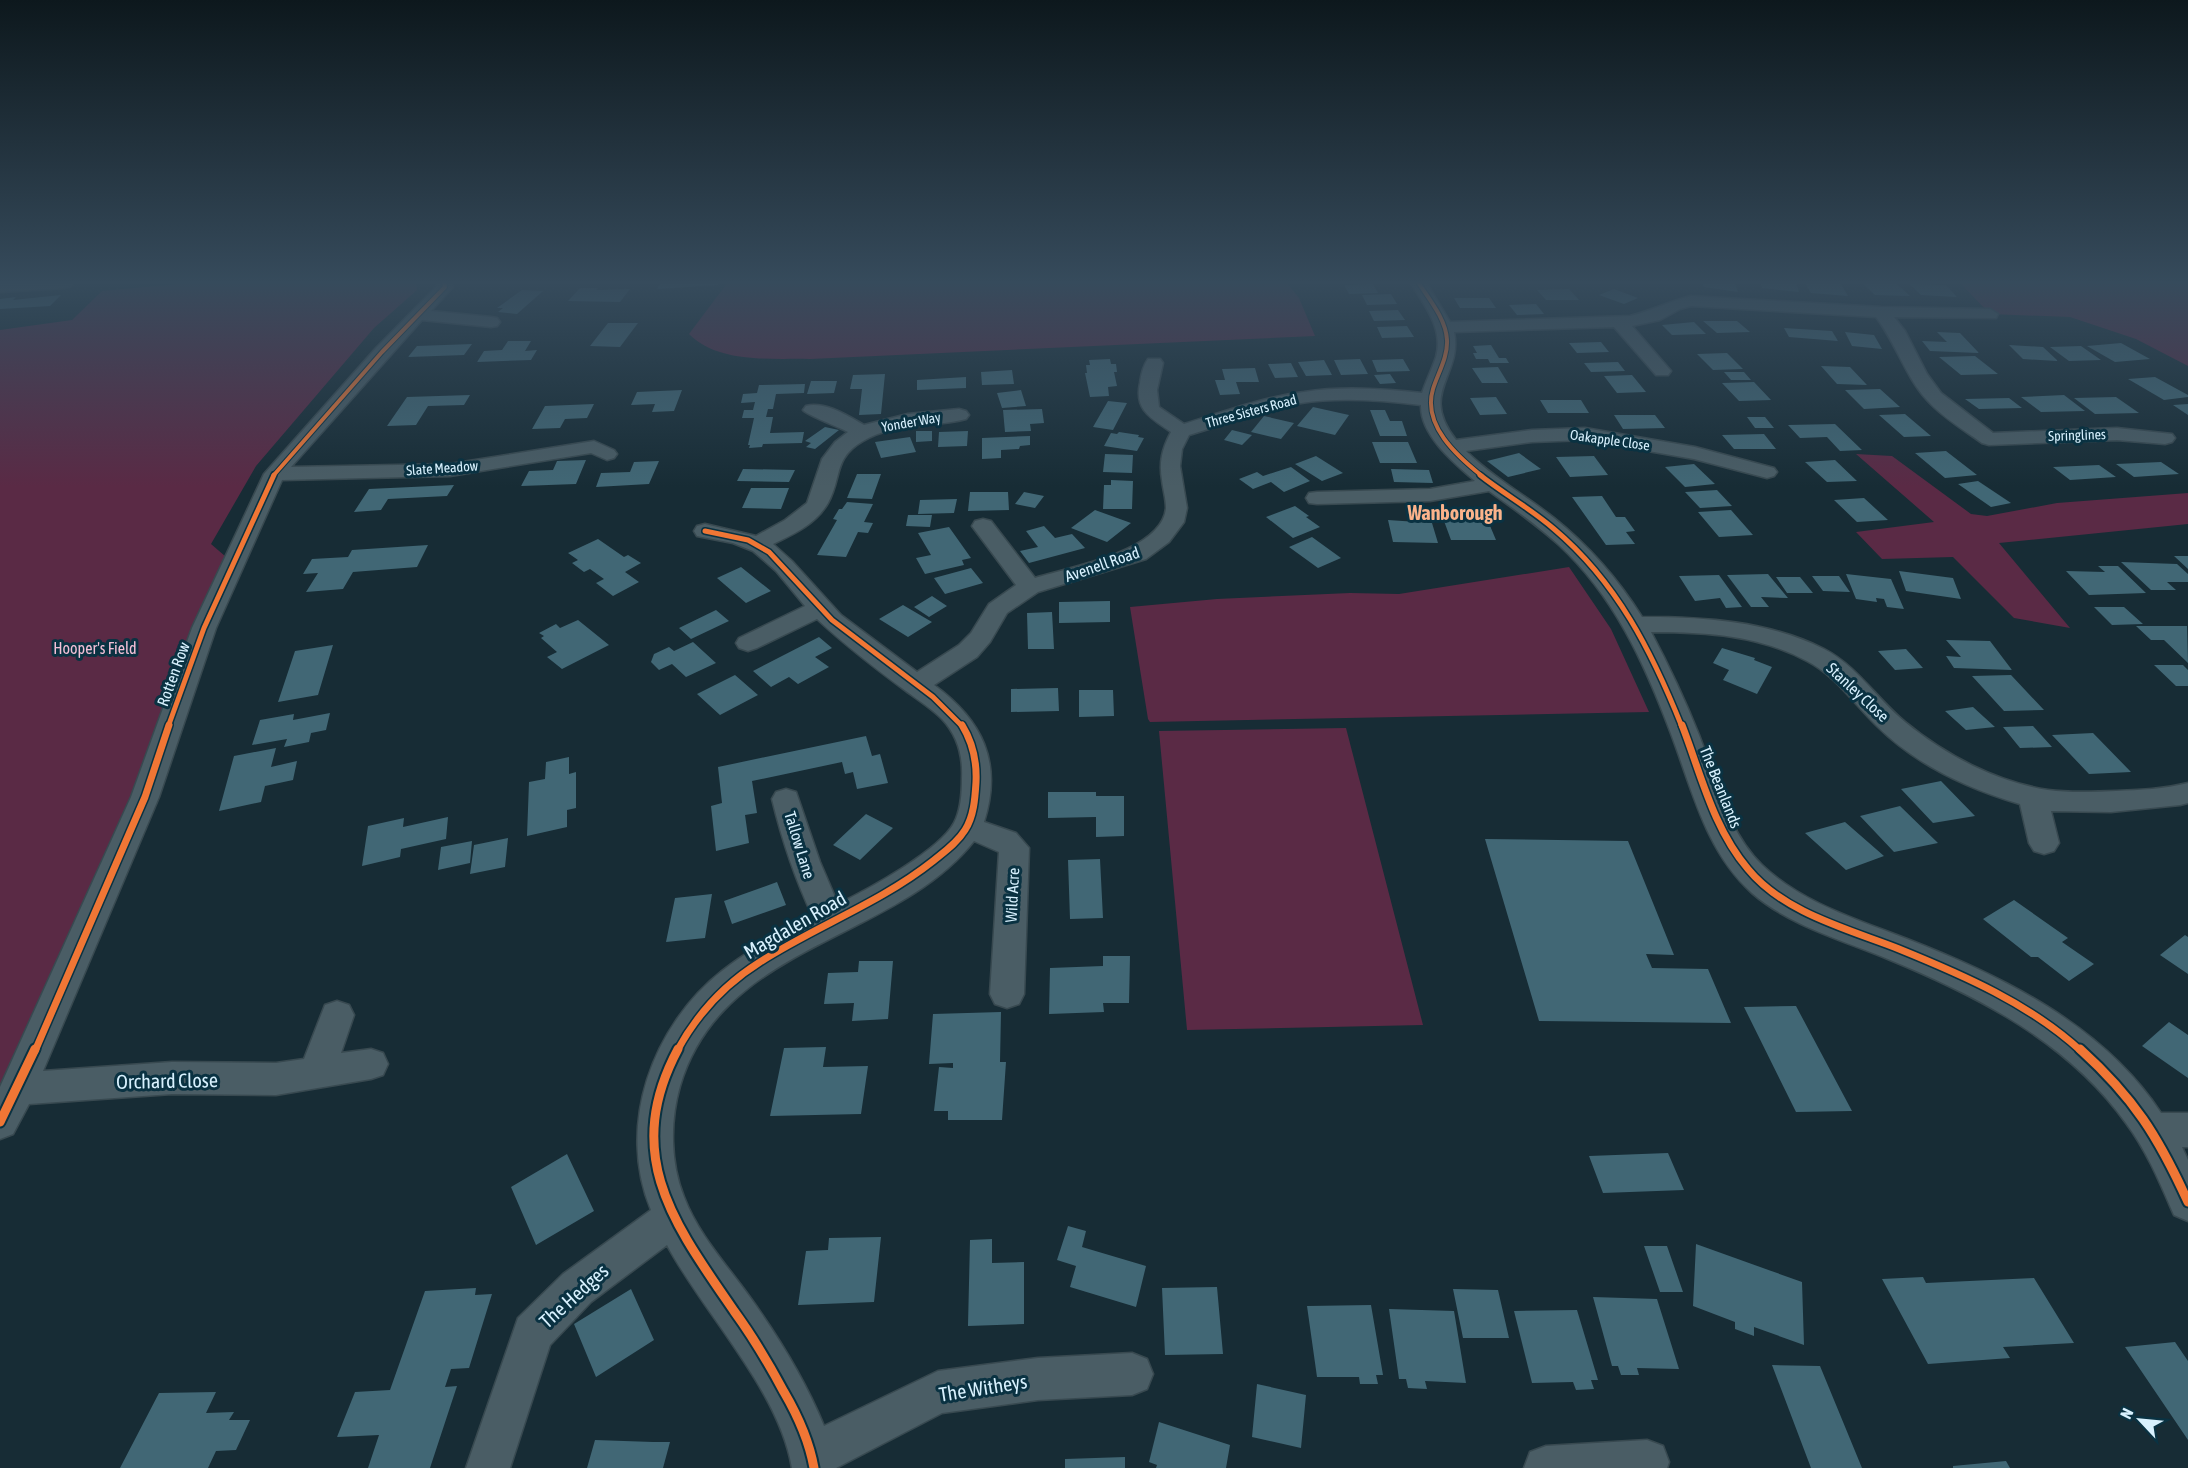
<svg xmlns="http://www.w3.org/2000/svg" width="2188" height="1468" font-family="'Asap Condensed',sans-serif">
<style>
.green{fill:#5a2a45}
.building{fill:#416775}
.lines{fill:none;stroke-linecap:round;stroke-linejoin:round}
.minor-casing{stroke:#384950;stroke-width:3}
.tertiary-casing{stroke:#384950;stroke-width:3}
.minor{fill:#4a5d65;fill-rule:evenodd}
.tertiary{fill:#4a5d65;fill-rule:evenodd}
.cycleway-far3-casing{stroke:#0a3242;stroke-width:6}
.cycleway-far2-casing{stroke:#0a3242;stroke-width:8}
.cycleway-far1-casing{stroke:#0a3242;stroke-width:10}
.cycleway-casing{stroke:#0a3242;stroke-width:13}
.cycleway-far3{stroke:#f07635;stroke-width:4}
.cycleway-far2{stroke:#f07635;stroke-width:5}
.cycleway-far1{stroke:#f07635;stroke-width:7}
.cycleway{stroke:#f07635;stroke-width:9}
.labels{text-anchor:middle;stroke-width:6;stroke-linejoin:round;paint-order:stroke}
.far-street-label{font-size:14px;fill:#d8f1fe;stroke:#0a3242}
.street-label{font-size:16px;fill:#d8f1fe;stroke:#0a3242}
.park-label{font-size:16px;fill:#f4c0d7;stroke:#0a3242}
.quarter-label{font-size:20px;font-weight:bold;fill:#fbb38b;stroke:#0a3242}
.near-street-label{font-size:20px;fill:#d8f1fe;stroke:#0a3242}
</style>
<rect width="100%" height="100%" fill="#172c35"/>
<path class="green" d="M200 282H416L417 290 374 328 256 466 211 544 233 563 0 1117V330L72 320 102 291Z
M728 282H1286L1299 298 1315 336 810 359C771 358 719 364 689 334Z
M1959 282H2188V366L2136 339 2070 317 1990 314Z
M1856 454 1892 456 1971 514 1987 516 2057 503 2188 493V524L1999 543 2070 628 2014 618 1953 557 1882 559 1856 532 1934 522Z
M1569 567 1611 629 1649 712 1150 722 1148 719 1130 607 1217 599 1350 593 1399 594Z
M1346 728 1423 1025 1187 1030 1159 731Z"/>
<path class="building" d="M661 282H719L718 285 657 289Z
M1702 282H1734L1738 292 1704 287Z
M1760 282H1796L1799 292 1762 288Z
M1804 282 1841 284 1848 296 1811 293Z
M1373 284 1378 293 1349 294 1344 285Z
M1863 284H1897L1910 296 1875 295Z
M1910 284 1946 285 1957 297 1921 295Z
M580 288H598L596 290 630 289 620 302 568 301Z
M1569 289 1579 300H1546L1537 290Z
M1614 289 1638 298 1624 304 1599 295Z
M522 290 543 291 517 314 498 312 503 308H497Z
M1391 294 1397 304 1367 305 1362 295Z
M61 295 50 306 0 309V299L16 297 13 300Z
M1454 298H1489L1496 308H1460Z
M1536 304 1544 314 1517 315 1509 305Z
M1398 310 1405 320 1374 321 1369 311Z
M1703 321H1737L1750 332 1717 333Z
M1694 322 1706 334 1672 335 1662 325Z
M608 323H638L620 347 590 346Z
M1407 326 1414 337 1382 338 1377 327Z
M1784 328 1832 331 1838 341 1789 337Z
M1845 332 1874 335 1882 349 1852 346Z
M1937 332 1960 333 1979 353 1930 351 1922 341 1947 342Z
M508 341H531L525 351 537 350 531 360 477 362 484 351 502 350Z
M1601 342 1609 352 1577 353 1569 343Z
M2121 343 2150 359 2115 362 2087 346Z
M472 344 464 355 408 357 417 346Z
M1491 345 1499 358H1506L1509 363H1490L1488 359H1476L1473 353H1477L1473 346Z
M2009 345 2043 347 2058 361 2023 359Z
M2081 346 2101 360 2069 361 2050 347Z
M1727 353 1743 369 1713 370 1697 354Z
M1975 356 1998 374 1961 375 1939 357Z
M1110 359 1111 364H1116L1117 372H1114L1117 386 1108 387 1109 396 1090 397 1085 373H1087L1086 365H1090L1089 360Z
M1360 359 1368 374 1341 375 1334 360Z
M1403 359 1410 371 1377 372 1372 360Z
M1324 360 1332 375 1306 376 1298 362Z
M1618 362 1625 371 1591 372 1584 363Z
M1291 363 1298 377 1275 378 1268 364Z
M1821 366 1850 367 1867 385 1837 384Z
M1498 367 1508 383H1482L1472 368Z
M1255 368 1259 382H1236L1240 394 1220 395 1215 380H1225L1222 369Z
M1012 370 1014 384 982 385 981 372Z
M1724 372H1744L1751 380H1731Z
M885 374 881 414 859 415 862 389H850L853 375Z
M1390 374 1396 383 1380 384 1374 375Z
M1632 375 1646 392 1617 393 1604 376Z
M966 377V388L917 390V380Z
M2155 377 2188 395V397L2164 400 2128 379Z
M811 381H837L834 393 807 394Z
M1754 382 1771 400 1739 401 1722 383Z
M805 384 804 393 776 394 773 409H768L766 417H773L770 433 804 432 802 443 763 444 762 447 749 448 750 445H748L754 418H742L744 410H753L755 402 741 403 743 394 757 393 759 385Z
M1880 389 1900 407 1864 409 1845 390Z
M682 390 674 411 652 412 655 404 631 405 637 392Z
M1021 390 1026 406 1002 408 997 393Z
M470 395 464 405 428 406 416 425 387 426 407 397Z
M2064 395 2085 411 2041 412 2021 397Z
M1496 397 1507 414 1480 415 1470 398Z
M2116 397 2139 413 2095 414 2074 398Z
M2009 398 2022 408 1979 409 1965 399Z
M1540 400H1581L1589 413H1548Z
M1108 401 1127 403 1113 430 1093 427Z
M594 404 587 418 565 419 560 428 532 429 545 406Z
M2188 404V415L2173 405Z
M1313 407 1349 415 1335 435 1297 426Z
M1042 409 1044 423 1030 424 1031 431 1005 432 1003 410Z
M1370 410H1385L1390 421H1402L1407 436H1380Z
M1905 414 1931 436 1904 437 1879 415Z
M1614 415H1655L1665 428 1623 429Z
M1264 416 1294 423 1281 439 1251 432Z
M1747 417H1765L1774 428H1755Z
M1835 424 1862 450 1840 451 1827 437 1800 438 1788 425Z
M825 427 839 430 815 449 806 447 811 443 805 441Z
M1232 430 1252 435 1242 445 1224 440Z
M916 431H932V441L916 442Z
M968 431 967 446 938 447 939 432Z
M1119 432 1139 435 1138 437 1144 438 1137 451 1104 446 1111 433 1117 434Z
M1764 434 1776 449H1734L1722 435Z
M1030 436V445L1020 446 1019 449 1001 450V458L982 459V438Z
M910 437 916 452 881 458 875 442Z
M1372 442H1408L1417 463H1380Z
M1946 451 1977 475 1945 478 1915 453Z
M1519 453 1541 469 1508 477 1487 461Z
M1105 454 1133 455 1132 473 1103 472Z
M1316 456 1343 473 1322 481 1295 464Z
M1594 456 1608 475 1570 477 1556 457Z
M586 460 576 484 521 486 529 471 553 470 557 461Z
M1835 460 1857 481 1827 482 1805 462Z
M659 461 649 484 596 487 601 473 630 472 634 462Z
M2161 462 2179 474 2134 477 2116 464Z
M1694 464 1715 484 1685 487 1665 467Z
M2099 465 2116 477 2070 480 2053 467Z
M1291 467 1310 481 1284 492 1271 482 1253 489 1239 479 1257 472 1263 476Z
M743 469 795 470 789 482 737 481Z
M1391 469 1429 470 1433 483 1394 482Z
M857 474H881L872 499 847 498Z
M1111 480 1133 481 1132 509H1103L1104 485H1111Z
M1978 481 2011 503 1991 507 1958 484Z
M454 485 447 496 388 499 381 510 354 512 369 489Z
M751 488H789L781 509 742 508Z
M1717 490 1732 506 1700 508 1685 492Z
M970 492H1008L1009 510 968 511Z
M1024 492 1044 496 1035 508 1015 504Z
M1602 496 1616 517H1625L1635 531 1626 532 1635 544 1606 545 1572 497Z
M1864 498 1888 520 1857 522 1834 500Z
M957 499 954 513 918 514 920 500Z
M847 502 873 504 864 522 873 523 868 533 858 532 846 557 817 555 837 520 833 519 839 509H842Z
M1295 506 1309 516 1306 517 1320 527 1293 538 1266 517Z
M1095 510 1131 523 1107 542 1071 528Z
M1731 510 1753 535 1719 537 1698 512Z
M908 515H932L930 527 906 526Z
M1388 520 1432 523 1438 543 1393 542Z
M1444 521H1488L1496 540H1451Z
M1044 526 1055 538 1072 534 1085 548 1029 563 1020 551 1038 547 1026 531Z
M949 527 971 558 962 560 964 565 925 574 916 558 931 555 918 533Z
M1312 537 1341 558 1318 568 1289 547Z
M598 539 624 557 628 555 641 563 625 572 639 582 613 596 596 583 604 579 590 569 584 572 572 563 578 560 568 553Z
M428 545 417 567 353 572 343 589 306 592 318 573 303 574 312 559 348 557 352 550Z
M2174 556H2188V569Z
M2121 562 2177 564 2188 574V582H2167L2176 590H2151Z
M2098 566H2118L2146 593 2089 595 2066 571 2105 572Z
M741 567 771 591 746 603 717 578Z
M971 568 983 583 945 594 934 578Z
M1899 571 1953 578 1961 599 1906 591Z
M1768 574 1788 598 1761 597 1769 607H1751L1727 575Z
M1846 574 1891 579 1904 609 1887 607 1884 599 1876 598 1877 602 1856 599Z
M1719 575 1742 607 1726 608 1720 598 1695 601 1679 576Z
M1812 576H1839L1850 592 1823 591Z
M1776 577H1800L1813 593H1787Z
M932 596 947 606 929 617 914 607Z
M1110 601V622L1059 623V602Z
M903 605 932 622 908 637 879 619Z
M2094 607H2124L2143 624 2112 625Z
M716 610 729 621 691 639 679 628Z
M1052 612 1054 649H1028L1027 613Z
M578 620 609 645 562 669 547 657 557 652 541 638 544 636 539 633 556 624 560 628Z
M2136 626H2187L2188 663 2164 640H2151Z
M819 637 832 648 815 657 829 667 798 684 789 677 771 687 753 671Z
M1946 640 1990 641 2012 670 1954 668 1946 656 1961 657Z
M693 642 716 663 686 677 672 664 659 670 651 662 654 654 669 647 674 651Z
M333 645 318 695 278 702 295 651Z
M1722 648 1755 658 1754 660 1772 667 1757 694 1723 680 1729 670 1713 663Z
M1906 649 1923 668 1895 670 1878 651Z
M2154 665H2183L2188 670V686H2176Z
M735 675 758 695 720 715 697 694Z
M2011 675 2044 710 2004 711 1972 676Z
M1058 688 1059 711 1011 712V689Z
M1079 690H1113L1114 716 1079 717Z
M1973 707 1995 727 1966 730 1945 711Z
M330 713 326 730 311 733 309 742 284 747 287 739 252 745 260 720 294 714 293 720Z
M2033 726 2052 747 2020 748 2003 727Z
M2093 733 2131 772 2089 774 2052 735Z
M866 736 872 756 880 754 888 783 857 789 853 772 845 774 842 762 752 781 757 813 745 815 749 843 716 851 711 806 722 803 718 767Z
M276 748 271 767 297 761 293 780 265 786 261 802 219 811 234 756Z
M569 757V774L576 772V808L567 810V827L527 836 529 782 545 779 546 762Z
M1941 781 1975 816 1933 823 1901 789Z
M1048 792H1096V796H1124V836L1096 837V817L1048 818Z
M1900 806 1938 843 1894 852 1860 816Z
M866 814 893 828 860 860 833 845Z
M448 817 446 839 401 849 400 857 362 866 368 826 404 818 403 827Z
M1845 822 1884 856 1846 870 1805 833Z
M508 838 505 867 470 874 474 845Z
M1485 839 1628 841 1674 955 1646 954 1652 968 1708 969 1731 1023 1539 1021Z
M472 841 470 863 438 870 441 847Z
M1100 859 1103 918 1070 919 1068 860Z
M777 882 786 905 732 924 724 901Z
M712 894 705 938 666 942 675 898Z
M2014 900 2068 938 2062 942 2094 964 2069 981 2038 957H2031L1983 919Z
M2185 935 2188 937V974L2160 955Z
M1103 956H1130L1129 1003H1103L1104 1012 1049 1014 1050 968 1103 966Z
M859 961H893L888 1019 852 1021 854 1003 824 1004 828 973 858 972Z
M1796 1006 1852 1111 1796 1112 1744 1007Z
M1001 1012 1000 1062H1006L1002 1120H948V1111H934L939 1067 953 1068V1063L929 1064 933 1014Z
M2169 1022 2188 1035V1078L2142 1046Z
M826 1047 823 1067 868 1066 861 1114 770 1116 784 1048Z
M1668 1153 1684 1190 1603 1193 1589 1156Z
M567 1154 594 1211 536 1245 511 1187Z
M1068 1226 1086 1231 1082 1247 1146 1266 1136 1307 1070 1287 1076 1266 1057 1260Z
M881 1237 874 1302 798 1305 806 1251 828 1250 829 1238Z
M992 1239V1263L1024 1262V1324L968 1326 970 1240Z
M1696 1244 1802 1282 1804 1345 1754 1327V1336L1735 1329V1322L1693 1306Z
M1644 1246H1667L1683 1292H1660Z
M1923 1277 1926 1283 2034 1278 2074 1343 2003 1347 2010 1358 1928 1364 1882 1279Z
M1217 1287 1223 1354 1165 1355 1162 1288Z
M476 1288 475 1295 492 1294 469 1368 451 1369 445 1387 457 1386 430 1468H368L379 1435 337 1437 355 1392 390 1390 425 1291Z
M631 1289 654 1340 596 1377 574 1324Z
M1453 1289 1498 1290 1509 1338H1463Z
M1593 1297 1657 1299 1679 1369 1637 1368 1639 1375H1621L1618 1366H1612Z
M1371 1305 1383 1375H1376L1378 1384H1360L1359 1377H1317L1307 1306Z
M1389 1309 1454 1311 1466 1383 1425 1381 1427 1389 1408 1388 1406 1379H1399Z
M1577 1310 1598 1380H1591L1594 1389 1576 1390 1573 1382 1532 1383 1514 1311Z
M2175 1342 2188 1361V1440L2125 1347Z
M1772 1365 1820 1366 1862 1468H1811Z
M1257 1384 1306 1395 1301 1448 1252 1437Z
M216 1392 206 1413 234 1412 229 1420H250L236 1450 216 1451 208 1468H120L159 1393Z
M1159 1422 1230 1445 1226 1468H1156L1157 1465 1149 1462Z
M595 1440 653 1442H670L663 1468H587Z
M1125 1457V1468H1065V1459Z
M2006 1461 2010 1468H1953V1466Z"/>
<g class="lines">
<defs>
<path id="minor" d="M436 282H452L453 287 431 311 491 317 497 318 500 322 497 326 491 327 422 320 291 467 450 464 594 441 614 450 617 454 614 458 607 460 591 453 450 476 282 480 216 628 159 797 43 1071 172 1062 276 1063 304 1059 325 1005 337 1001 349 1005 354 1015 341 1053 371 1049 383 1053 388 1064 383 1075 371 1079 276 1095 172 1094 29 1104 13 1134 0 1139V1087L131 797 192 628 264 474 376 348 437 286Z
M1410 282H1426L1450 322 1630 316C1651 311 1670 301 1691 296L1881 307 1990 309 1998 314 1996 318 1894 317 1905 331 1927 374 1941 393 1993 433 2117 428 2172 434 2175 438 2172 442 2165 444 2117 440 1989 445 1982 443C1964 430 1942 417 1927 400 1905 376 1896 343 1876 317L1691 306 1680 309 1660 320 1632 326 1671 371 1668 375H1656L1614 327 1454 332C1463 376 1418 392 1456 440L1532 430 1585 428 1695 447 1774 468 1777 472 1774 476 1767 478 1694 459 1585 440 1532 442 1466 451C1492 477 1525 495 1554 518 1589 546 1618 579 1642 617 1705 617 1768 621 1824 649 1857 666 1877 699 1905 722 1945 755 1996 782 2048 790 2070 793 2093 792 2116 791 2140 790 2164 789 2188 783V803L2180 805 2111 812 2051 811 2059 843 2054 851 2044 854 2034 851 2029 843 2020 804C1969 789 1916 765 1877 726 1854 704 1836 676 1807 661 1759 635 1705 632 1651 632 1669 666 1685 700 1699 735 1716 779 1727 831 1762 865 1802 903 1856 919 1907 939 2002 976 2103 1025 2161 1113H2188V1147H2182L2188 1160V1221L2174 1215C2160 1183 2147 1151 2126 1123 2068 1042 1978 996 1888 959 1843 940 1790 926 1752 893 1705 851 1692 788 1670 731 1644 662 1614 596 1559 545 1537 525 1513 508 1489 491L1430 501 1317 504 1309 503 1306 498 1309 493 1317 492 1430 489 1475 481C1454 463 1420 435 1421 405 1381 400 1340 397 1301 403 1262 410 1226 424 1189 435L1182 449 1180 466 1187 508 1184 522 1169 542 1146 559 1038 592 1007 613 990 642 977 657 934 685C982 720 1003 762 984 822L1016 833 1029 848 1024 994 1019 1004 1007 1008 995 1004 990 994 999 852 974 841C894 942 722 943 680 1086 670 1121 670 1162 684 1197 698 1234 726 1264 749 1296 778 1336 805 1380 824 1426L938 1371 1038 1358 1132 1353 1147 1359 1153 1374 1147 1389 1132 1395 1038 1400 942 1413 836 1468H792C779 1390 704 1314 667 1245L591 1302 550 1345 510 1468H466L518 1318 563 1274 651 1210C616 1126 652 1026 722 971 749 949 782 933 813 917 795 879 782 840 772 799L776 792 786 789 796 792 820 862 838 904C867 890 939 851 954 823 961 810 962 793 962 778 963 756 958 736 942 719 931 708 918 700 906 691 876 669 845 645 817 619L757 648 748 651 739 648 736 643 739 638 805 606 776 571 753 551 733 543 697 536 694 531 697 526 705 524 756 536 785 520 807 503 822 459 835 442 848 432C839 427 807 415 803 410L806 406C825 401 848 416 864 425L908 414 959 409 966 411 969 415 966 419C931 428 895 422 863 441 833 458 842 478 828 503 816 524 794 534 773 544L792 561 841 615 917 672 959 645 971 633 989 604 1016 585 972 526 975 521 983 519 991 521 1035 578C1070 567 1162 552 1166 508 1166 499 1163 489 1162 480 1159 462 1162 449 1171 432 1151 418 1134 410 1140 383 1141 375 1143 366 1148 359H1160L1163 363 1157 390 1159 407 1184 424C1223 412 1263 397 1304 392 1343 386 1383 389 1422 393 1426 381 1432 369 1436 357 1444 328 1424 305 1410 282Z
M1647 1440 1663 1446 1669 1462 1667 1468H1524L1530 1452 1546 1446Z"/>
<path id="tertiary" d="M0 282H74L71 286 64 288 0 292Z"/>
</defs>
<use href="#minor" class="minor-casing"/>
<use href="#tertiary" class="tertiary-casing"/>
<use href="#minor" class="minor"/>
<use href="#tertiary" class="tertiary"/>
<defs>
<path id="cycleway-far3" d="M1418 282C1429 299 1446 319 1447 340 1448 357 1438 373 1433 389 1422 425 1457 456 1482 476
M273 476 382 352 445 287 444 282"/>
<path id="cycleway-far2" d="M1480 475C1504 494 1531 509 1554 529 1617 582 1652 652 1682 727
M705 531 748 540 769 552 832 620 933 697 963 727
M168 727 204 628 274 475"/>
<path id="cycleway-far1" d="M1682 725C1701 774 1713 828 1748 869 1784 913 1848 929 1899 949 1963 975 2030 1004 2081 1051
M35 1051 145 797 169 725
M677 1051C697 1014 725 984 760 962 816 926 880 903 933 861 944 852 957 843 965 830 974 816 975 798 976 782 977 761 973 743 962 725"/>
<path id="cycleway" d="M678 1049C621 1156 675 1225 734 1311 753 1337 769 1364 784 1392 798 1416 809 1440 814 1468
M2080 1049C2134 1098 2158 1136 2188 1202
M0 1122 35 1049"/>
</defs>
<use href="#cycleway-far3" class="cycleway-far3-casing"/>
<use href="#cycleway-far2" class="cycleway-far2-casing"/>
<use href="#cycleway-far1" class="cycleway-far1-casing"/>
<use href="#cycleway" class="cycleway-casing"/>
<use href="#cycleway-far3" class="cycleway-far3"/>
<use href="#cycleway-far2" class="cycleway-far2"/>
<use href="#cycleway-far1" class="cycleway-far1"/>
<use href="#cycleway" class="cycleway"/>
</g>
<linearGradient id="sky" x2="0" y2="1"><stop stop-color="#0d181d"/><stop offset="0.58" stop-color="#364b5c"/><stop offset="1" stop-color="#364b5c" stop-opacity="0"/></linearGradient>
<rect width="2188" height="487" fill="url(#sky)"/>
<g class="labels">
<g class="far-street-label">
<text transform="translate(1251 411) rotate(-15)" y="5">Three Sisters Road</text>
<text transform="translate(911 422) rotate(-10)" y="5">Yonder Way</text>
<text transform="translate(2077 435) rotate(-2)" y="5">Springlines</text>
<text transform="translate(1610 440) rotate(8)" y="5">Oakapple Close</text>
<text transform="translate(442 468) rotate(-4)" y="5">Slate Meadow</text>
</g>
<g class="street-label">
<text transform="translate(1102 564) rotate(-19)" y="6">Avenell Road</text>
<text transform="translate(173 674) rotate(-70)" y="6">Rotten Row</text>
<text transform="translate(1858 692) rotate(43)" y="6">Stanley Close</text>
<text transform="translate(1721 787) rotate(68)" y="6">The Beanlands</text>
<text transform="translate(800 845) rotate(73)" y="6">Tallow Lane</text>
<text transform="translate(1012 895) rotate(-87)" y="6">Wild Acre</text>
</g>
<g class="park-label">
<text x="95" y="654">Hooper's Field</text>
</g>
<g class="quarter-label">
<text x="1455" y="520">Wanborough</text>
</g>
<g class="near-street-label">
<text transform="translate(795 925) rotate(-30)" y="7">Magdalen Road</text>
<text transform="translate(167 1081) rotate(-1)" y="7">Orchard Close</text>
<text transform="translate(574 1296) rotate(-42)" y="7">The Hedges</text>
<text transform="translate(983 1388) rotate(-9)" y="7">The Witheys</text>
</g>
</g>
<g transform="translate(2140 1420) rotate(296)" stroke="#0a3242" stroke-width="4.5" paint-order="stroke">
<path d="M0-4.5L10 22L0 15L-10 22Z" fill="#d8f1fe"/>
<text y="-9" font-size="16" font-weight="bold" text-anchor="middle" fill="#d8f1fe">N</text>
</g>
</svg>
